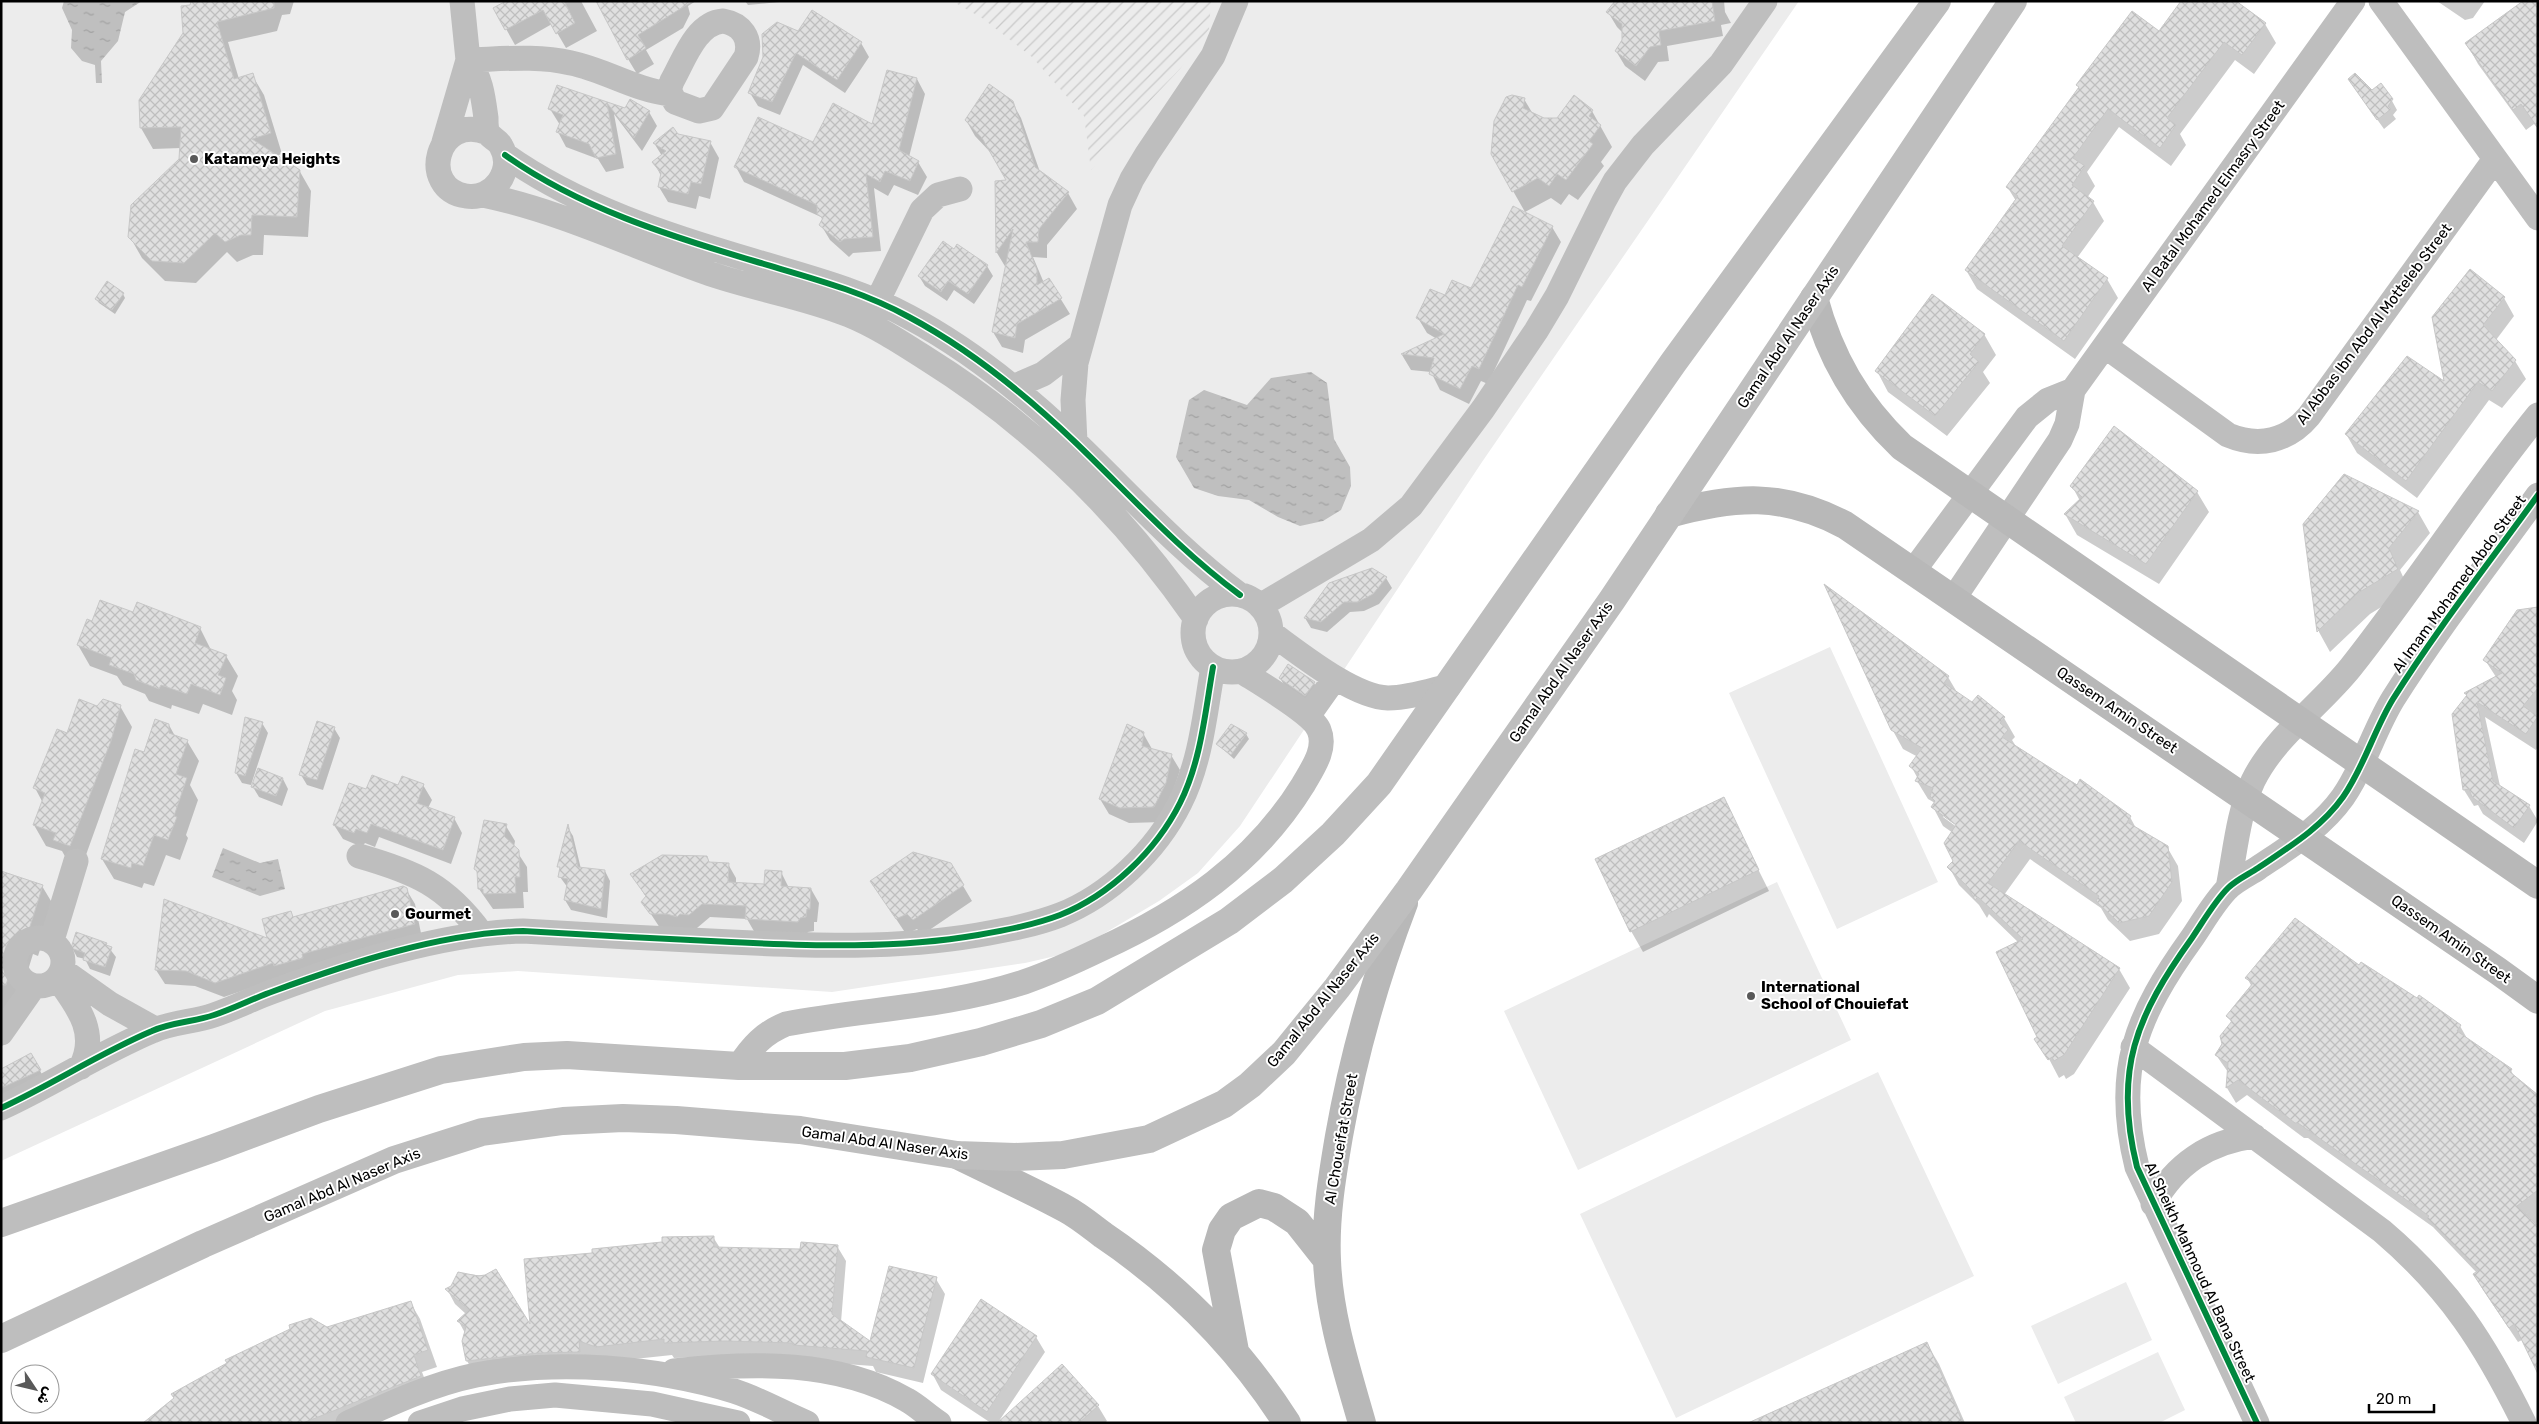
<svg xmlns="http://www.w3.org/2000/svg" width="2539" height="1424" font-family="Rubik,'Noto Naskh Arabic',sans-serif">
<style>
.grass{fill:#ececec}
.garden{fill:url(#garden-furrows)}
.water{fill:url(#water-ripples)}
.shadow{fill:#0003;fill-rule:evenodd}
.building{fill:url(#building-cross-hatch);stroke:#c7c7c7}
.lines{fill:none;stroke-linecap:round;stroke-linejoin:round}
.minor{stroke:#bebebe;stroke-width:25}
.secondary{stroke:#b8b8b8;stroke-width:28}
.primary{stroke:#bebebe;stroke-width:28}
.cycleway-casing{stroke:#fff;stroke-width:9}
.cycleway{stroke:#00873e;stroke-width:6}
.poi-dot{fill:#595959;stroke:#fff;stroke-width:2}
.labels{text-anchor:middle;stroke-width:4;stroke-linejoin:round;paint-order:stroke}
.poi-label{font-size:15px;font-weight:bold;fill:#000;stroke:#fff;text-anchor:start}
.street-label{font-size:15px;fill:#000;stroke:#fff}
</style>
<defs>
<pattern id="garden-furrows" width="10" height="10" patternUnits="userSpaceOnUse" patternTransform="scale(1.25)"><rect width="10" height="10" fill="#ececec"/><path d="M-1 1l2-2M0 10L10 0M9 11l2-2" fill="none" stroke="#c9c9c9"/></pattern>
<pattern id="water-ripples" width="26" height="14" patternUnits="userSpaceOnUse" patternTransform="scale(1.25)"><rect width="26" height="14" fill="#bfbfbf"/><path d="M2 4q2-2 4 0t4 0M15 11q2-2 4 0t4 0" fill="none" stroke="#a2a2a2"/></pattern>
<pattern id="building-cross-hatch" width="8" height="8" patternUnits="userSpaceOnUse" patternTransform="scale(1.25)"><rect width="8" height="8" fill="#dfdfdf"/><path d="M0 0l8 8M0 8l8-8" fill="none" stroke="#bebebe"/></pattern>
</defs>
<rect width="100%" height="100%" fill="#fff"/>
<path class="grass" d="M1 1H1799L1482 462 1240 826 1198 873 1159 901 1073 952 1025 963 832 992 518 971 458 975 325 1011 1 1161Z
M1830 647 1938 882 1837 929 1729 693Z
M1777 882 1851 1040 1578 1170 1504 1011Z
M1878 1072 1974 1276 1676 1418 1580 1214Z
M2126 1282 2152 1340 2058 1384 2031 1326Z
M2158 1352 2185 1410 2159 1423H2076L2064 1397Z"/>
<path class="garden" d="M952 1H1211L1209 29 1180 69 1150 101 1091 170 1084 116 1032 57 982 18Z"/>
<path class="water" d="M64 1H142L125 12 118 41 101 61 102 83H96L95 65 82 61 71 48 72 30 62 8Z
M1311 372 1327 383 1334 439 1350 467 1351 486 1341 510 1323 521 1300 526 1278 517 1249 500 1218 496 1194 488 1176 457 1189 400 1204 390 1247 405 1271 378Z
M223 848 260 863 278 859 285 889 260 896 212 877Z"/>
<path class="shadow" d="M192 1H294L290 14 282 15 277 31 228 42 239 79 252 75 264 95 282 154 275 156 299 170 311 191 308 237 264 235 263 255H253L237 262 227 252 196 283 165 281 142 258 130 237 180 159 181 148 153 149 141 128 140 101 184 33Z
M506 1H581L597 31 566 48 552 24 515 45 495 9Z
M641 1H696L688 6 690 14 683 28 646 50 654 64 637 74 628 59Z
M745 1H789L748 5Z
M1616 1H1724L1725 12 1731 23 1721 25 1723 36 1667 46 1669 61 1658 62 1645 81 1625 66 1616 51 1623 40V33L1617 27 1608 12Z
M2234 1 2265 24 2276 43 2254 74 2235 60 2180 134 2186 145 2171 166 2119 127 2087 172 2095 186 2087 198 2093 202 2104 221 2077 258 2107 279 2118 298 2075 359 1977 289 1966 270 2016 201 2008 188 2080 88 2078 86 2159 33Z
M2437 1H2485L2473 18 2465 20Z
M2538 1V129L2534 124 2526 130 2478 64 2467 44Z
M798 32 861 43 869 57 845 93 803 65 780 115 758 106 750 93Z
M917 79 925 94 909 157 918 162 927 177 918 195 894 185 888 196 874 188 881 251 853 253 849 257 830 240 821 225 823 221 821 217 744 182 736 167 873 126Z
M2349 80 2391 99 2397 110 2393 115 2396 119 2384 129Z
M558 87 626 109 649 112 657 126 642 151 614 114 624 168 606 172 598 159 566 147 558 132 560 125 550 109Z
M1524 99 1533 114 1544 119H1557L1592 111 1612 147 1601 162 1604 166 1578 200 1569 194 1561 205 1551 198 1525 212 1492 154Z
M1012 102 1021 118 1040 172 1068 193 1077 209 1047 245V258L1033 257 1044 283 1049 280 1070 314 1025 340 1023 353 1002 347 993 332 1006 268 997 253 996 183 1008 182 992 154 975 136 966 120Z
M710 142 719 158 710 199 699 196 696 209 668 202 659 187 661 176 654 162 662 156 654 143Z
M1552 227 1561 242 1531 301 1527 300 1488 384 1481 381 1469 404 1440 390 1431 372 1411 370 1402 355 1437 339 1427 333 1418 318 1446 296 1471 290Z
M954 251 987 266 993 276 974 304 954 290 947 301 925 286 919 276Z
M123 294 125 298 115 314 99 303 96 299Z
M2504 298 2514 316 2496 340 2515 361 2526 379 2502 408 2489 400 2417 498 2357 453 2346 434 2446 383 2433 318Z
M1984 334 1996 355 1983 372 1990 383 1947 436 1888 392 1877 371Z
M2072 486 2197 492 2209 512 2159 584 2077 535 2065 514 2080 501Z
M2418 512 2430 533 2400 570 2409 590 2370 614 2330 652 2319 632 2304 524Z
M1386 578 1392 588 1379 604 1364 611 1350 612 1327 632 1311 628 1305 618Z
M2538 608V746L2536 750 2485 717 2500 786 2529 806 2538 821 2524 843 2483 814 2478 805 2474 806 2464 790 2468 697 2465 693 2496 677 2485 660Z
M134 614 200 628 211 650 226 656 238 676 232 691 237 700 232 715 203 704 199 714 172 705 171 709 149 701 145 694 123 685 117 676 90 666 78 645 93 622Z
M1948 677 1958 694 1972 704 1978 697 2004 718 2015 737 2012 740 2017 748 2130 817 2137 830 2167 847 2178 866 2182 901 2159 934 2130 941 2108 920 2101 908 2030 859 2004 895 2119 969 2130 988 2074 1074 2066 1079 2064 1075 2059 1078 2038 1038 2019 943 1989 914 1987 918 1979 905 1959 885 1949 867 1955 861 1953 833 1943 826 1933 807 1935 803 1928 799 1917 781 1918 779 1911 766 1918 757 1903 749 1892 729ZM1943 814 1962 828 1961 830 1943 817Z
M1280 678 1314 683 1320 693 1311 705 1286 688Z
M120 706 132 727 82 866 67 860 62 851 46 846 34 825 43 803 35 788 68 734 98 707Z
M262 723 268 733 251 785 242 783 236 773Z
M169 725 175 736 187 741 199 761 190 785 198 800 186 835 188 838 180 860 166 855 154 886 144 883 142 888 114 879 102 859 145 753Z
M1231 725 1246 734 1249 739 1234 759 1217 744Z
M334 728 340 738 323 790 307 785 301 775Z
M1143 733 1152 749 1171 755 1180 770 1163 822 1129 823 1109 814 1100 799Z
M283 779 288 789 282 806 259 797 253 787Z
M423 785 432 800 428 808 454 818 462 833 451 864 379 837 375 847 365 843 362 847 343 839 334 825 367 791Z
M1723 799 1769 891 1643 952 1631 931Z
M506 826 515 841 514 847 527 867 528 892H523L524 908 493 909 479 889 478 874 475 868Z
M568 828 573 836 581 869 605 871 610 881 607 918 571 910 565 900 568 888 560 877 561 870 559 866Z
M709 863 728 864 736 878V884L765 886 781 872 789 888 811 889 819 903 817 922H814V931L808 932 806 935 755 933 747 919 710 917 697 928H660L643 902 646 897 632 875Z
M950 864 972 901 922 935 917 929 906 934 871 881Z
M1 873 42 886 54 906 38 956 33 954 12 1022 14 1024 1 1048Z
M406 889 415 904 422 938 282 977 224 997 195 986 165 984 156 970 269 940 291 913 294 918Z
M106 944 116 957 110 976 90 969 85 959 77 957 72 948Z
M2359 967 2460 1026 2468 1040 2511 1070 2514 1077 2538 1096V1372L2522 1340 2518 1342 2483 1290 2474 1275 2477 1273 2433 1227 2308 1138H2304L2247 1095 2236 1103 2227 1088 2228 1072 2216 1055 2232 1024 2228 1016 2252 987 2247 978Z
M32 1056 44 1078 1 1097V1070Z
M713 1237 720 1248 802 1250 837 1246 846 1261 841 1322 871 1343 936 1279 945 1294 923 1383 876 1372 873 1366 735 1356 674 1358 672 1355 476 1376 467 1361 465 1333 459 1322 466 1314 455 1304 447 1289 452 1287 459 1273 485 1276 494 1270 531 1329 594 1254Z
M410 1302 420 1319 437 1367 422 1372 430 1393 356 1423H145L327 1328Z
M1036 1337 1045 1352 999 1421 1098 1406 1107 1421 1105 1423H991L941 1390 933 1375Z
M1927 1344 1939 1364 1965 1423H1754Z"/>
<path class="building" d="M191 1H274V8L217 22 234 79 253 73 271 133 252 139 300 170 297 217 252 215 251 235H241L225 242 215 233 184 263 152 261 128 237 131 205 179 159 181 127 140 128 139 100 183 33 181 6 190 5Z
M506 1H564L575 23 556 34 543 10 505 30 493 8Z
M596 1H693L638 35 646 48 627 60Z
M1615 1H1712L1715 21 1659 31 1661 45 1650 47 1636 66 1615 51 1622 40V24L1606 12Z
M2181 1H2236L2266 23 2242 55 2224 42 2167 118 2176 125 2160 148 2108 109 2073 158 2085 166 2072 185 2094 201 2062 246 2108 278 2064 341 1965 270 2018 196 2006 187 2079 87 2076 85 2132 11 2159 31Z
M2523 1H2538V128L2521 104 2513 110 2465 43Z
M812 10 862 42 837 80 796 53 772 102 748 93 763 57 762 34 777 22 798 31Z
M887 70 917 78 899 150 919 161 910 181 885 171 880 182 866 174 873 237 844 239 840 242 819 225 823 218 817 214V205L734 167 758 117 813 142 833 103 872 124Z
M2355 73 2372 90 2381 83 2393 99 2388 106 2391 109 2377 120 2348 79Z
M989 84 1013 101 1035 167 1069 192 1039 229 1038 242H1026L1037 270V285L1049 278 1062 298 1017 324 1015 338 992 332 1013 229 996 253 995 181 1006 180 982 138 965 120Z
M557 85 625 108 630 99 650 111 634 138 607 103 616 154 596 158 589 144 556 132 563 115 548 109Z
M1512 95 1525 98 1523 108 1544 118H1557L1574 95 1593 110 1589 116 1601 125 1589 141 1593 144 1566 180 1557 174 1549 186 1538 178 1512 192 1491 154 1494 121 1506 97Z
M673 127 678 134 711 141 701 184 691 182 688 194 658 187 661 173 652 162 666 151 653 143Z
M1513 206 1553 226 1522 287 1518 285 1479 369 1472 366 1460 389 1429 374 1434 358 1401 354 1444 334 1416 318 1430 289 1445 295 1452 280 1471 288Z
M943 241 954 249 957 244 988 265 968 294 948 281 941 292 918 276Z
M2470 269 2505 297 2483 325 2516 360 2492 391 2478 382 2406 481 2345 434 2407 356 2444 381 2432 317Z
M107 281 124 293 112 310 95 299Z
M1932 294 1985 334 1970 354 1979 362 1935 416 1875 371Z
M2114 426 2198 491 2146 564 2064 514 2082 497 2070 486Z
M2344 474 2419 511 2389 548 2398 569 2358 593 2317 632 2303 524Z
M1372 568 1387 577 1373 594 1358 602H1344L1321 622 1304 618 1329 583Z
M1824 584 1949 676 1944 683 1972 702 1978 695 2005 717 2000 723 2008 730 2002 737 2077 785 2080 779 2131 816 2127 822 2168 846 2172 882 2149 916 2119 923 2096 901 2099 896 2019 841 1988 883 2120 968 2064 1055 2054 1061 2052 1057 2048 1060 2034 1039 2037 1037 1996 952 2023 939 1978 897 1975 900 1968 887 1947 867 1953 861 1944 843 1956 825 1931 807 1935 801 1930 796 1933 788 1915 781 1919 774 1909 766 1922 748 1891 730Z
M100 600 133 612 137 602 201 627 195 643 227 655 218 675 226 678 220 695 191 684 187 694 161 685 159 689 136 680 134 674 109 665 112 658 77 645 87 619 92 621Z
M2538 607V688L2523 706 2538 716 2526 734 2477 702 2493 781 2530 805 2514 828 2472 797 2469 789 2463 790 2452 714 2467 695 2464 693 2502 673 2483 660 2517 610Z
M1288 664 1315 682 1305 696 1279 678Z
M79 699 97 706 103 699 121 705 111 741 70 846 53 840 56 833 33 825 45 793 33 788 57 729 67 733Z
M245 717 263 722 245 776 235 773Z
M155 719 169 724V733L188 740 176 774 187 778 174 816 177 817 168 840 154 835 143 866 132 863 131 868 101 859 135 749 144 752Z
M317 721 335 727 317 780 299 775Z
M1127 724 1144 732 1142 746 1172 754 1166 783 1154 807 1120 808 1099 799Z
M1231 724 1247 733 1231 755 1216 744Z
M258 768 283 778 276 796 251 787Z
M372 775 398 785 402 776 424 784 417 803 455 817 443 850 371 824 367 833 356 829 354 833 333 825 349 783 366 789Z
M1724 797 1759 870 1630 932 1595 859Z
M484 820 507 824 504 836 519 850 520 877H515L516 893 483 894V889H478L477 871 474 869Z
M568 824 578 867 605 870 601 909 564 900 568 879 558 877 560 867H557Z
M913 852 951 863 964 885 913 920 907 914 896 919 870 881Z
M662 855 707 856 709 862 729 863 728 882 764 884 765 870 782 871 781 886 811 888 810 909H807L806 917 800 918 798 922 745 919 746 906 702 904 689 915 680 914 677 917 667 914H650L641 902 646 896 630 874Z
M1 871 43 885 27 936 21 934 6 985H1Z
M403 886 407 888 415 924 302 954 303 958 274 966 273 963 215 983 186 971 155 970 164 899 267 938 262 919 291 911 293 917Z
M2295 918 2359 965 2361 962 2417 998 2419 995 2461 1025 2457 1031 2512 1069 2510 1072 2538 1095V1190L2517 1206 2538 1226V1374L2514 1324 2509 1328 2473 1274 2479 1270 2427 1218 2429 1216 2298 1123H2295L2238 1080 2226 1088 2228 1063 2215 1055 2222 1044 2220 1036 2232 1021 2226 1016 2253 983 2245 978Z
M76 932 107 943 106 945 112 947 105 967 83 960 85 953 71 948Z
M31 1053 41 1070 1 1088V1069Z
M714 1236V1247L800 1249 801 1242 838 1245 832 1314 870 1341 889 1266 937 1277 914 1368 866 1357 867 1351 793 1345V1343L725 1341 664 1343V1339L596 1347 579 1341 580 1352 538 1353 466 1361 462 1341 466 1327 457 1321 469 1310 445 1289 451 1286 458 1272 478 1276 485 1275 496 1269 530 1324 524 1259 592 1253V1249L662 1242V1237Z
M981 1299 1037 1336 987 1412 931 1374Z
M411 1301 428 1350 414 1355 421 1376 303 1423H143L174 1398 171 1394 227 1363 225 1360 290 1329 289 1325 311 1318 327 1327Z
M1927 1342 1963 1423H1748Z
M1062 1364 1099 1405 1079 1423H997Z"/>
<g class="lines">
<path class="minor" d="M2381 1 2538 218
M723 21C741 24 752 38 746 57L712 108 699 111 675 102 669 90 672 81C684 60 696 23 723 21Z
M468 60C481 78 483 96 486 118 486 122 486 129 488 133 491 138 498 140 501 146 515 170 493 201 466 196 418 189 436 112 488 133
M468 60C502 59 537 55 571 63 605 70 635 90 670 94
M444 142 468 60 462 1
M505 155C578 207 669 236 754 261 807 277 860 290 909 317 971 350 1026 395 1076 443 1130 495 1179 550 1240 595
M483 195C560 211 632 246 705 272 752 289 803 296 849 315 876 326 902 343 927 359 1034 426 1124 515 1196 619
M878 300 922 210 938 195 960 189
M2105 346 2228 435C2259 448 2288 441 2309 416L2495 159
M1013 387 1043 374 1081 345
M1075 442 1073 400 1076 363 1120 205 1132 179 1147 154 1213 56 1236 1
M1914 570 2027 417 2048 400 2073 390
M1193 633a39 39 0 1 1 78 0a39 39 0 1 1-78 0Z
M1954 598 2060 440 2067 424 2073 390 2353 1
M1260 606 1371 540 1411 506 1483 409 1536 331 1557 296 1604 201 1615 181 1643 145 1721 64 1765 1
M1271 633C1299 653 1353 697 1388 698 1409 698 1429 691 1449 686
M1308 716 1335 678
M359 856C415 872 446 885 481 933
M2228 888C2235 853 2238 813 2253 781 2275 736 2320 706 2351 667 2416 585 2472 496 2538 415
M15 962a24 24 0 1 1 48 0a24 24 0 1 1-48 0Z
M52 940 76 861
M62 970 110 1004 155 1029
M57 978C77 1006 99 1032 81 1067
M1 1033 34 986
M2133 1047 2382 1231C2450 1289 2485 1344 2524 1423
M739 1066C752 1046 764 1033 786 1024 865 1009 947 1007 1024 982 1050 973 1076 961 1101 949 1182 912 1255 863 1303 785 1312 769 1327 749 1319 730 1313 714 1258 682 1241 671
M1 1108C53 1084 100 1053 152 1031 172 1022 194 1022 214 1015 235 1008 254 998 274 991 350 963 442 933 523 931 592 935 662 939 731 942 814 946 896 949 978 935 1006 930 1034 925 1060 915 1110 895 1156 851 1180 803 1201 761 1205 713 1213 667
M2153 1204C2176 1164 2208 1142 2254 1136
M674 1371C752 1362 838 1360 907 1400 918 1406 928 1416 939 1423
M348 1423C389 1404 432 1384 476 1375 557 1359 656 1367 734 1391 759 1399 783 1413 807 1423
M420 1423 462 1409 510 1399 555 1395 652 1404 738 1423
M2257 1423 2137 1167C2113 1071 2136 1016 2192 938 2203 922 2214 902 2228 888 2236 880 2249 874 2258 868 2289 847 2321 828 2343 797 2364 767 2374 730 2393 699 2437 629 2489 563 2538 495"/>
<path class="secondary" d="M1814 298C1830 357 1857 404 1902 447L2538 885
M1669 514C1735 496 1782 492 1845 525L2498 971 2538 1000
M957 1155C993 1173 1031 1190 1066 1209 1079 1216 1091 1226 1103 1235 1177 1285 1239 1348 1287 1423
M1235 1351 1216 1250 1222 1230 1231 1217 1259 1203 1274 1207 1297 1222 1327 1260
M1362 1423C1347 1370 1329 1316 1327 1260 1325 1219 1332 1177 1339 1136 1353 1057 1375 979 1404 903"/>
<path class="primary" d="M1 1223 214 1148 319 1109 441 1070 524 1057 567 1055 739 1066H845L910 1058 981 1042 1041 1024 1097 1001 1229 921 1283 880 1333 834 1379 784 1673 363 1937 1
M1 1339 203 1244 394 1160 482 1132 563 1121 623 1118 676 1120 800 1130 957 1155 1015 1157 1063 1155 1149 1139 1224 1104 1250 1085 1284 1053 1337 988 1409 890 1612 600 2013 1"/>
<defs>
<path id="cycleway" d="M505 155C578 207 669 236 754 261 807 277 860 290 909 317 971 350 1026 395 1076 443 1130 495 1179 550 1240 595
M1 1108C53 1084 100 1053 152 1031 172 1022 194 1022 214 1015 235 1008 254 998 274 991 350 963 442 933 523 931 592 935 662 939 731 942 814 946 896 949 978 935 1006 930 1034 925 1060 915 1110 895 1156 851 1180 803 1201 761 1205 713 1213 667
M2257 1423 2137 1167C2113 1071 2136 1016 2192 938 2203 922 2214 902 2228 888 2236 880 2249 874 2258 868 2289 847 2321 828 2343 797 2364 767 2374 730 2393 699 2437 629 2489 563 2538 495"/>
</defs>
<use href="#cycleway" class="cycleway-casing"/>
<use href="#cycleway" class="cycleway"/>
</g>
<g class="poi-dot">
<circle cx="194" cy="159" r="5"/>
<circle cx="395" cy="914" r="5"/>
<circle cx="1751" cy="996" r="5"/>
</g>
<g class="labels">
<g class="poi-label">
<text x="204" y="164">Katameya Heights</text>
<text x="405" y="919">Gourmet</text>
<text x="1761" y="992">International<tspan x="1761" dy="17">School of Chouiefat</tspan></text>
</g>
<g class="street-label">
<text transform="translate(2213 196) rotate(-54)" y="5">Al Batal Mohamed Elmasry Street</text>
<text transform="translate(2374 324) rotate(-53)" y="5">Al Abbas Ibn Abd Al Motteleb Street</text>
<text transform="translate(1788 337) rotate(-56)" y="5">Gamal Abd Al Naser Axis</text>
<text transform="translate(2459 584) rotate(-54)" y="5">Al Imam Mohamed Abdo Street</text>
<text transform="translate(1561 672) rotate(-55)" y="5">Gamal Abd Al Naser Axis</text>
<text transform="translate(2117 710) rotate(34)" y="5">Qassem Amin Street</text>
<text transform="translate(2451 939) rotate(35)" y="5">Qassem Amin Street</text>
<text transform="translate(1323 1000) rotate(-51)" y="5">Gamal Abd Al Naser Axis</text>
<text transform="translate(1341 1139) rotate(-80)" y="5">Al Choueifat Street</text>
<text transform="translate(885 1143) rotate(8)" y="5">Gamal Abd Al Naser Axis</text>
<text transform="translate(342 1185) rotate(-23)" y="5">Gamal Abd Al Naser Axis</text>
<text transform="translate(2200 1272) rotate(65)" y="5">Al Sheikh Mahmoud Al Bana Street</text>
</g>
</g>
<rect width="2539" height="1424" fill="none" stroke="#000000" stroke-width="5"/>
<g transform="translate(35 1389) rotate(125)"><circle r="24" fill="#ffffff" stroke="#999999"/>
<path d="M0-4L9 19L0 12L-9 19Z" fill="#595959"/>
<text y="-8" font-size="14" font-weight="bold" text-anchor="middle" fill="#000000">ش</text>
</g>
<path d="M2369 1404v8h65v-8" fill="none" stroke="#000000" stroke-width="2.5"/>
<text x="2376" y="1404" font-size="15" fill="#000000" stroke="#ffffff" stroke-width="4" paint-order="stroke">20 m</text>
</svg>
